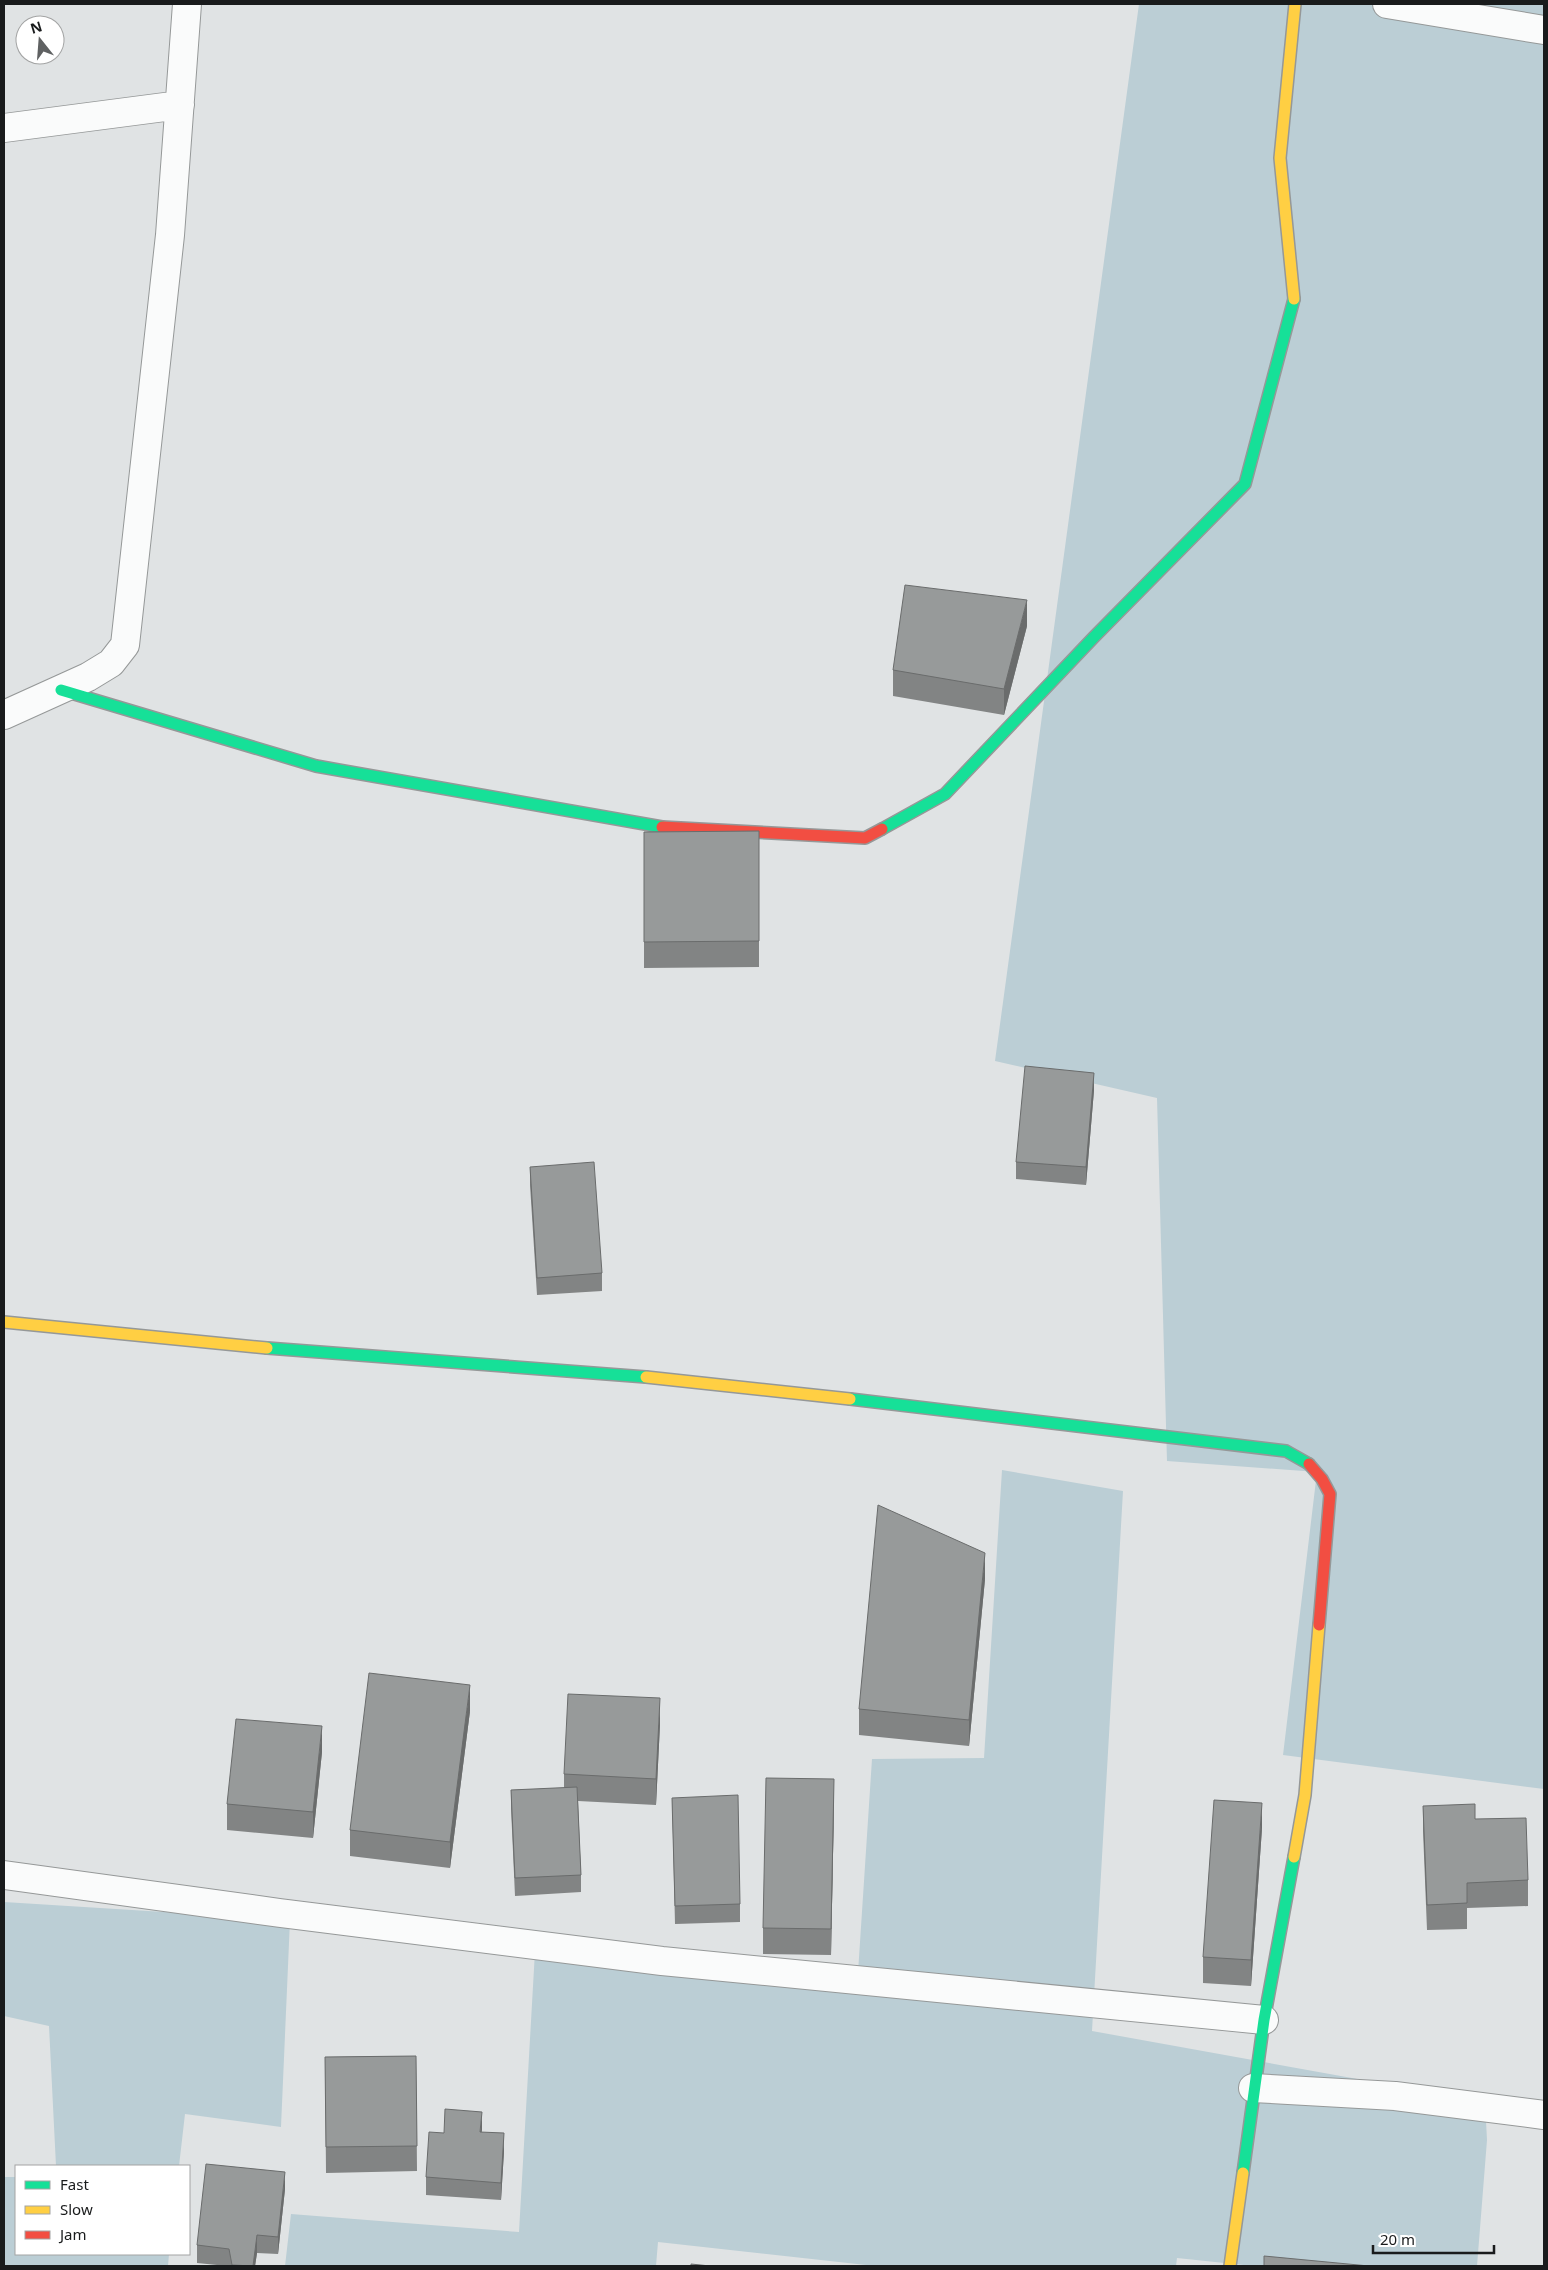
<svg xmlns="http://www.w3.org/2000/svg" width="1548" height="2270" font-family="'Noto Sans',sans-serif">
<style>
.green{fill:#bbced5}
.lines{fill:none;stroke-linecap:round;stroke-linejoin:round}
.street-casing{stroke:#959898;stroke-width:30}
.fast-casing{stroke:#959898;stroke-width:14}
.slow-casing{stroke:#959898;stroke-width:14}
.jam-casing{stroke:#959898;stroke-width:14}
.street{stroke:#fafbfb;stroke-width:28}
.fast{stroke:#16e098;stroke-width:11}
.slow{stroke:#ffcf43;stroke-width:11}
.jam{stroke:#f24e42;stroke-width:11}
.wall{fill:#828484}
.shaded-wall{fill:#6a6c6c}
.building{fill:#979a9a;stroke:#6a6c6c}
</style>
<rect width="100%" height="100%" fill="#e0e3e4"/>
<path class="green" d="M1139 4H1544V1789L1283 1755 1317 1472 1167 1461 1157 1098 995 1061Z
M1002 1470 1123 1491 1092 2031 1485 2102 1487 2140 1477 2266H1253L1177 2258 1176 2266H875L658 2242 656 2266H285L291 2214 519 2232 535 1951 857 1988 872 1759 984 1758Z
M4 1902 290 1920 281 2127 185 2114 179 2166H56L49 2026 4 2016Z
M4 2177H16V2254H169L168 2266H4Z"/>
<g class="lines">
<defs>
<path id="street" d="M1387 4 1544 30
M4 128 180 105
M4 715 88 677 111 663 125 645 170 235 187 4
M4 1875 280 1913 662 1961 1264 2020
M1253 2088 1395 2096 1544 2115"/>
<path id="fast" d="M61 690 316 766 662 827
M882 829 945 794 1094 637 1245 484 1294 299
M267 1348 646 1377
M850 1399 1286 1451 1309 1464
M1243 2173 1264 2020 1294 1857"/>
<path id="slow" d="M1294 299 1280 158 1295 4
M4 1322 267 1348
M646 1377 850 1399
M1294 1857 1305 1795 1319 1625
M1230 2266 1243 2173"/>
<path id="jam" d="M662 827 865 838 882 829
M1309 1464 1322 1479 1330 1494 1319 1625"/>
</defs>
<use href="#street" class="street-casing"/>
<use href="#fast" class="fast-casing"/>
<use href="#slow" class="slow-casing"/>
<use href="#jam" class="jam-casing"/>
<use href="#street" class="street"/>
<use href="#fast" class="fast"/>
<use href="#slow" class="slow"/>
<use href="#jam" class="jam"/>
</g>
<path class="wall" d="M1027 626 1004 715 893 696V670Z
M759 831V967L644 968V832Z
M1094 1090 1086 1185 1016 1179V1162Z
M530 1167 602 1273V1291L537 1295 530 1185Z
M985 1579 969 1746 859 1735V1709Z
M470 1711 450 1868 350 1856V1830Z
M660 1724 656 1805 578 1801 581 1875V1892L515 1896 511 1808V1790L564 1788V1774Z
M322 1752 313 1838 227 1830V1804Z
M672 1798 740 1904V1922L675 1924Z
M834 1804 831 1955 763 1954V1928Z
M1423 1806 1475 1819 1528 1880V1906L1467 1908V1929L1427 1930 1423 1831Z
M1262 1828 1251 1986 1203 1983V1957Z
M416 2056 417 2171 326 2173 325 2057Z
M482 2132 504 2151 501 2200 426 2195V2177L444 2133Z
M285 2189 278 2254 257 2253 255 2266H227L197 2263V2245Z"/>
<path class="shaded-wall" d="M1027 600V626L1004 715V689Z
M1094 1073V1090L1086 1185V1167Z
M985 1553V1579L969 1746V1720Z
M470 1685V1711L450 1868V1842Z
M660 1698V1724L656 1805V1779Z
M322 1726V1752L313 1838V1812Z
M834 1779V1804L831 1955V1929Z
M1262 1803V1828L1251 1986V1960Z
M482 2112V2130L480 2149V2132Z
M504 2133V2151L501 2200V2183Z
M285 2172V2189L278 2254V2237Z
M257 2235V2253L255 2266H253Z"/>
<path class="building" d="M905 585 1027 600 1004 689 893 670Z
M759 831V941L644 942V832Z
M1025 1066 1094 1073 1086 1167 1016 1162Z
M594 1162 602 1273 537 1278 530 1167Z
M878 1505 985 1553 969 1720 859 1709Z
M369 1673 470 1685 450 1842 350 1830Z
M568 1694 660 1698 656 1779 564 1774Z
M236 1719 322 1726 313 1812 227 1804Z
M766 1778 834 1779 831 1929 763 1928Z
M577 1787 581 1875 515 1878 511 1790Z
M738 1795 740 1904 675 1906 672 1798Z
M1214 1800 1262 1803 1251 1960 1203 1957Z
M1475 1804V1819L1526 1818 1528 1880 1467 1883V1903L1427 1905 1423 1806Z
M416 2056 417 2146 326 2147 325 2057Z
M445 2109 482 2112 480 2132 504 2133 501 2183 426 2177 429 2132 444 2133Z
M206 2164 285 2172 278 2237 257 2235 253 2266 232 2265 229 2249 197 2245Z
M1264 2256 1369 2266H1264Z
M691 2264 710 2266H691Z"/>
<rect width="1548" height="2270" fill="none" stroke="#191b1c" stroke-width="10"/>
<rect x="15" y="2165" width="175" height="90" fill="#ffffff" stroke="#a3a4a4"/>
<rect x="25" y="2181" width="25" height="8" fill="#16e098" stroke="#a3a4a4"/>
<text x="60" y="2190" font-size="15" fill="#191b1c">Fast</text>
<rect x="25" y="2206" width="25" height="8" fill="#ffcf43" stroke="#a3a4a4"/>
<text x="60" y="2215" font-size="15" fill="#191b1c">Slow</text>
<rect x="25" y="2231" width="25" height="8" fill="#f24e42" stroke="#a3a4a4"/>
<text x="60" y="2240" font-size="15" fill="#191b1c">Jam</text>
<g transform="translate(40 40) rotate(343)"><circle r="24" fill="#ffffff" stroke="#a3a4a4"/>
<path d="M0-4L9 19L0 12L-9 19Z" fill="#5f6162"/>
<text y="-8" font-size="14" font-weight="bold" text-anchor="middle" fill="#191b1c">N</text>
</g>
<path d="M1373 2245v8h121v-8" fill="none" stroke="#191b1c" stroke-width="2.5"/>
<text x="1380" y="2245" font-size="15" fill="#191b1c" stroke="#ffffff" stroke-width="4" paint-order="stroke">20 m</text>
</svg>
